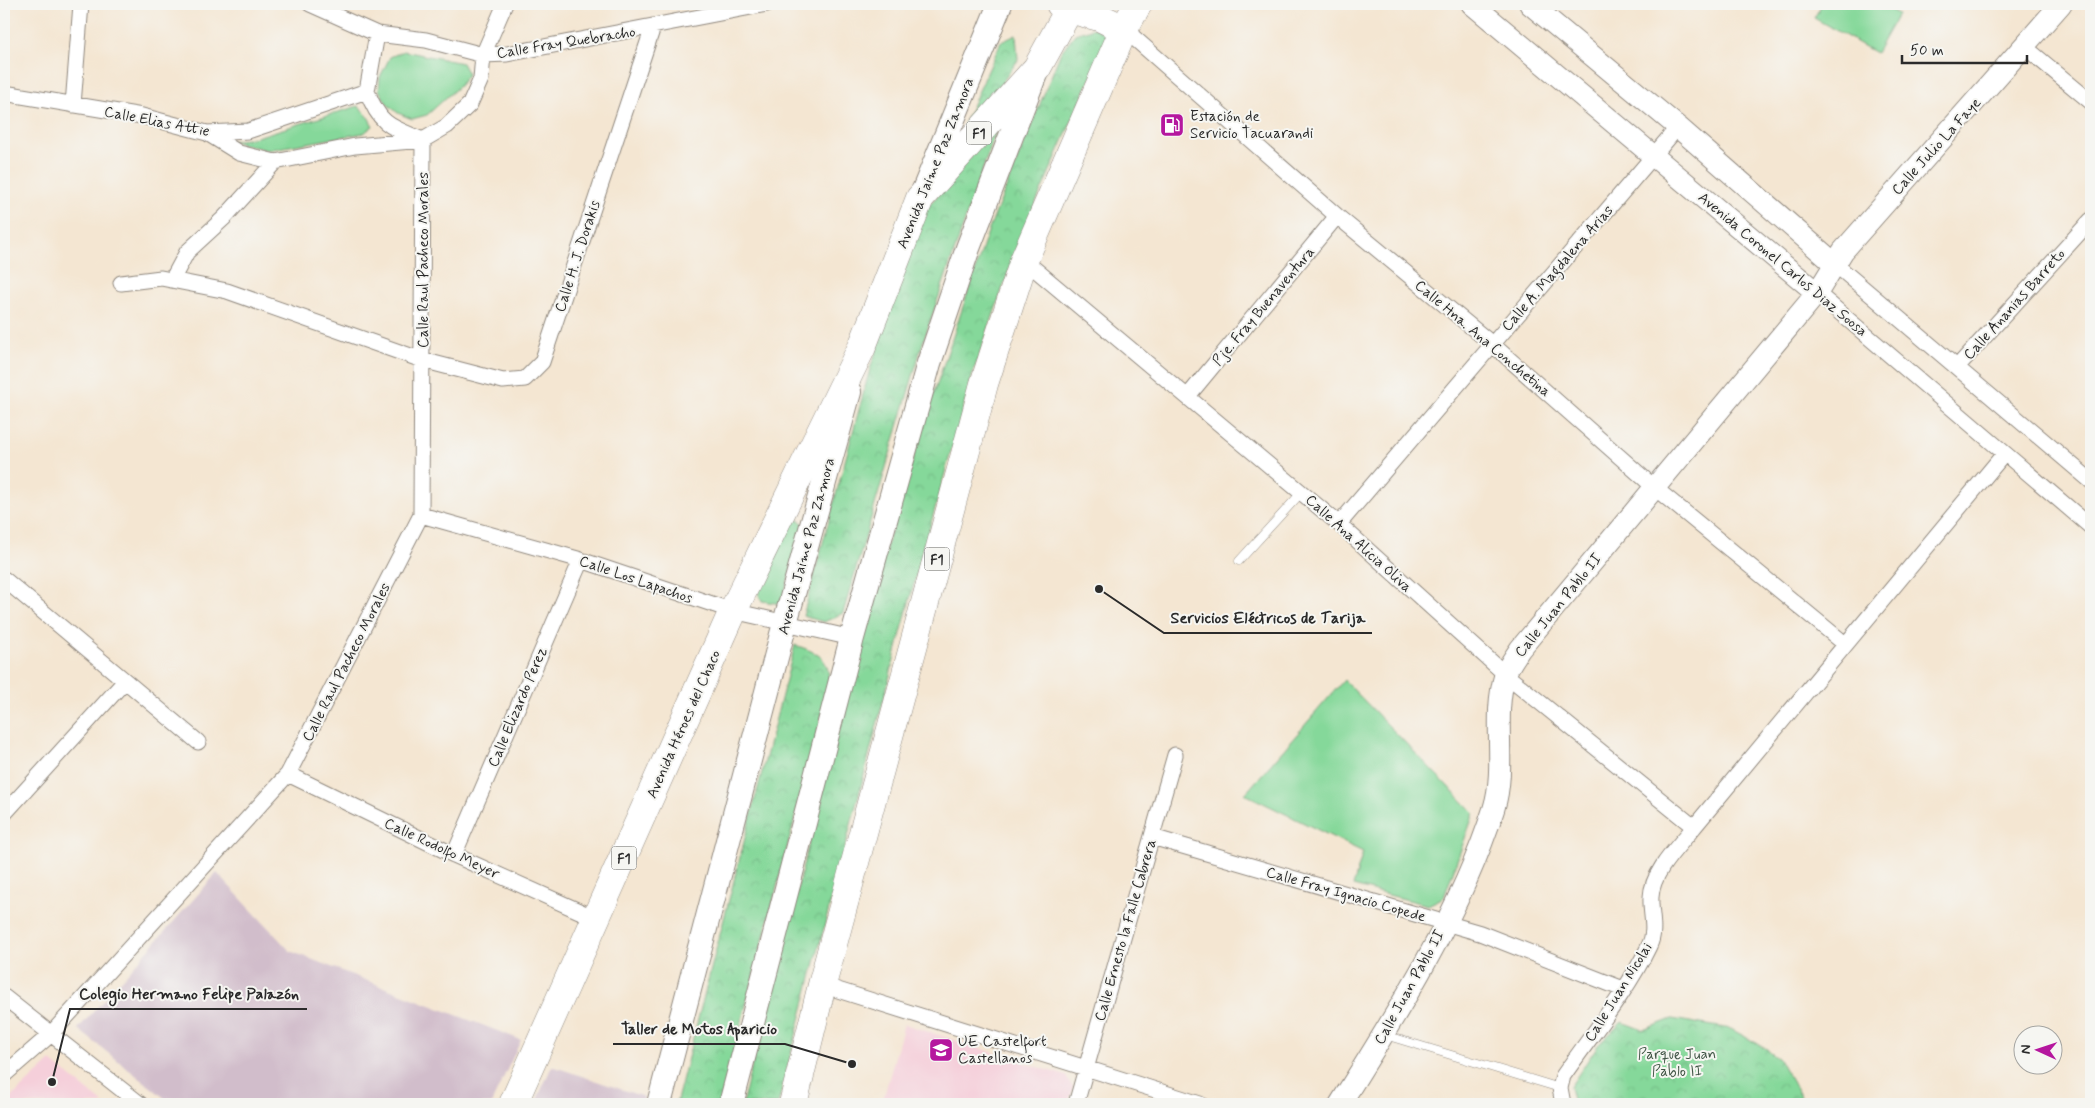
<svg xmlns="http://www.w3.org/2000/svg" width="2095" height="1108" font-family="Mynerve,sans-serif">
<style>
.built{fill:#f5cfda}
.industrial{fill:#d1bdcb}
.grass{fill:#85d89a;stroke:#588262}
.park{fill:url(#park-crowns);stroke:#588262}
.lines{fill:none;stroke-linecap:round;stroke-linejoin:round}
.lane-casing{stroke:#90887e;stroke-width:9}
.street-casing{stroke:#90887e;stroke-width:17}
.secondary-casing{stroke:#90887e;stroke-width:23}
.primary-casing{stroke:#90887e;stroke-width:26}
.highway-casing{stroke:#90887e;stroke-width:29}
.lane{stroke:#fff;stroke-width:8}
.street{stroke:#fff;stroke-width:15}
.secondary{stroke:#fff;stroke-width:21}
.primary{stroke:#fff;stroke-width:24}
.highway{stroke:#fff;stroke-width:28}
.labels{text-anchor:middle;stroke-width:4;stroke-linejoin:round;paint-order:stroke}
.shield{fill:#f6f6f2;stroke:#686867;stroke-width:1}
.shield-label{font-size:14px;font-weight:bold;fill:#2b2b2b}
.street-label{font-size:15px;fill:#2b2b2b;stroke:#f6f6f2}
.poi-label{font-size:15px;fill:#2b2b2b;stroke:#f6f6f2;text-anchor:start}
.park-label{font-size:15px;fill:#425647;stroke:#f6f6f2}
.leader{fill:none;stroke:#2b2b2b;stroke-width:2}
.callout-dot{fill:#2b2b2b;stroke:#f6f6f2;stroke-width:2}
.callout-label{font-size:16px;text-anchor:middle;font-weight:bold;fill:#2b2b2b;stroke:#f6f6f2;stroke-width:4;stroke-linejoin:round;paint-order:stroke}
</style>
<defs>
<pattern id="park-crowns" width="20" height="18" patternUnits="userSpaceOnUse" patternTransform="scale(1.25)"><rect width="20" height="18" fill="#85d89a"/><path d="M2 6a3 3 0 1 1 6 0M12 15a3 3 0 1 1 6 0" fill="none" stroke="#73ba85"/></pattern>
</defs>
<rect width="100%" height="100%" fill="#f6f6f2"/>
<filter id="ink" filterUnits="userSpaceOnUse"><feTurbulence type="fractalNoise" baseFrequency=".02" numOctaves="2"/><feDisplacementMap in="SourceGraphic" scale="10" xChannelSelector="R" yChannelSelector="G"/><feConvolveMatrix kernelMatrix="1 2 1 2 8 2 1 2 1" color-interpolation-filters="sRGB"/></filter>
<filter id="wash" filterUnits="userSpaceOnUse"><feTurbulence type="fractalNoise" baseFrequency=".0096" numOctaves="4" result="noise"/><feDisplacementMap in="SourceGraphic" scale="20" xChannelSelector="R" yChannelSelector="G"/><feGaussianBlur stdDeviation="1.12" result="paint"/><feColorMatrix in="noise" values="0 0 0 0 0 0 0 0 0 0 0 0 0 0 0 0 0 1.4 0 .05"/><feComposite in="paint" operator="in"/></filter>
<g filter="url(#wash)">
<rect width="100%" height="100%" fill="#f4e6d2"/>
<path class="built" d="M904 1024 1066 1076 1073 1088 1068 1104H898L883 1100Z
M51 1061 104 1104H4Z"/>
<path class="industrial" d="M217 873 290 951 521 1040 491 1104H172L78 1029Z
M552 1066 644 1097 642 1104H535Z"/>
<path class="grass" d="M1822 4H1880L1898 14 1876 53 1814 18Z
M404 51 462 63 468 74 459 86 427 115 412 119 398 113 387 104 379 90 380 77 390 57Z
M358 106 367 115 373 126 364 133 267 150 232 141 253 138Z
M796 518 804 524 781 604 762 601 758 593 790 526Z
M1344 680 1474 813 1444 897 1428 905 1353 886 1363 852 1245 794Z"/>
<path class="park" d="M1095 28 1109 36 1020 239 973 373 913 587 778 1104H742L878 574 925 420 988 232 1061 52 1075 34Z
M1016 35 1018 60 996 91 959 135 1001 42Z
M998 125 923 342 843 613 824 622 803 616 870 369 925 210Z
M795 645C822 654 830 659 829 688L720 1104H676Z
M1672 1019 1731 1029 1760 1045 1779 1059 1805 1104H1574L1570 1087 1598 1045 1622 1022 1643 1030Z"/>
</g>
<g filter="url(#ink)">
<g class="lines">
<defs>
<path id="lane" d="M1239 561 1302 492
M1385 1035 1560 1088"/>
<path id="street" d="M310 4 377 34 426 40 483 55 507 54 767 4
M1124 29 1337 216 1492 344 1655 488 1845 644
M2025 47 2091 102
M367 91C380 126 391 127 423 140L447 126 470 104 481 79 483 55 505 4
M4 93 142 116 207 133 248 131 367 91 377 34
M73 105 81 4
M207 133 239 153 275 162
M1024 260 1339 524 1505 674 1694 827
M1836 265 2091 481
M121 283 161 278 227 291 422 360 503 381 525 379 542 362 653 27
M1817 293 2091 527
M1958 366 2091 220
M1188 396 1337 216
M421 515 581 560 733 611 852 638
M1339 524 1678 127
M4 579 198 742
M288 774 454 855 597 919
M4 814 125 681
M1152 837 1480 933 1623 989
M454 855 581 560
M822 985 1200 1104
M4 997 140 1104
M4 1075 50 1035 288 774 421 515 423 140 355 146 275 162 224 218 187 252 172 280
M1076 1104 1175 755
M1563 1104 1560 1088 1563 1076C1592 1034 1627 992 1649 946 1657 930 1650 914 1651 897 1652 871 1679 846 1694 827L2004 454"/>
<path id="secondary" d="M1472 4 1817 293
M1530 4 1678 127 1836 265
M1340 1104C1398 1012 1461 912 1494 808 1507 765 1492 718 1505 675 1508 666 1515 657 1520 649L1817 293 1843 251 2061 4"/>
<path id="primary" d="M924 190 1000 4
M659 1104 785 623 849 392
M731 1104 852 638 929 363 968 248 1035 74"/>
<path id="highway" d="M1060 4 1069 9 1099 17 1124 29
M513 1104 733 611 862 347 920 198 1037 68 1072 4
M793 1104 822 985 984 384 1024 260 1124 29 1138 4"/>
</defs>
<use href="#lane" class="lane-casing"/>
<use href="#street" class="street-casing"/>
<use href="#secondary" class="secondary-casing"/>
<use href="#primary" class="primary-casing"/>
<use href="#highway" class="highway-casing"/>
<use href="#lane" class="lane"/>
<use href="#street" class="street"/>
<use href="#secondary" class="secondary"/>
<use href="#primary" class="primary"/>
<use href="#highway" class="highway"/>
</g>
</g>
<defs>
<symbol id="fuel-square" viewBox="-11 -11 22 22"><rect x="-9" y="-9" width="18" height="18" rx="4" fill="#b5179e" stroke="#f6f6f2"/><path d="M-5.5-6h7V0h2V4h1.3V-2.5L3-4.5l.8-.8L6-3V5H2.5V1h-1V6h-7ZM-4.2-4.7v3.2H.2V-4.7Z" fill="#fff"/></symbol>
<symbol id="school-square" viewBox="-11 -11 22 22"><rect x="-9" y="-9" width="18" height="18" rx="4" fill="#b5179e" stroke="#f6f6f2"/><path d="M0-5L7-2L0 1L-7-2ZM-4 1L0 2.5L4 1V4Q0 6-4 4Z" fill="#fff"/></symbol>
</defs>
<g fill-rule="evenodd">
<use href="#fuel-square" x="1158" y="111" width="28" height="28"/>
<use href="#school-square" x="927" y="1036" width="28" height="28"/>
</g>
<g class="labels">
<g class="shield">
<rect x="966.5" y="121.5" width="25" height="23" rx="4"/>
<rect x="924.5" y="547.5" width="25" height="23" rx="4"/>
<rect x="611.5" y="846.5" width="25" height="23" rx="4"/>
</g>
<g class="shield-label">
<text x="979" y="138">F1</text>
<text x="937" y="564">F1</text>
<text x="624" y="863">F1</text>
</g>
<g class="street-label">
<text transform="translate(566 42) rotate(-9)" y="5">Calle Fray Quebracho</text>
<text transform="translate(157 121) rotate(11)" y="5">Calle Elias Attie</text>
<text transform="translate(1936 146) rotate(-48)" y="5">Calle Julio La Faye</text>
<text transform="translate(935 163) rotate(-68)" y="5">Avenida Jaime Paz Zamora</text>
<text transform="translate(577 256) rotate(-72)" y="5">Calle H. J. Dorakis</text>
<text transform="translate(423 260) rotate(-90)" y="5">Calle Raul Pacheco Morales</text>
<text transform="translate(1783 264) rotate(40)" y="5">Avenida Coronel Carlos Diaz Soosa</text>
<text transform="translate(1557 268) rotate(-49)" y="5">Calle A. Magdalena Arias</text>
<text transform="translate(2014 304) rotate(-48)" y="5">Calle Ananias Barreto</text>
<text transform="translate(1263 306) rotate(-50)" y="5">Pje. Fray Buenaventura</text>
<text transform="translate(1483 338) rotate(40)" y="5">Calle Hna. Ana Conchetina</text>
<text transform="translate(1359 543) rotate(42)" y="5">Calle Ana Alicia Oliva</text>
<text transform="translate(806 546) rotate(-75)" y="5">Avenida Jaime Paz Zamora</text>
<text transform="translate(636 579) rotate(19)" y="5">Calle Los Lapachos</text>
<text transform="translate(1558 605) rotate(-51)" y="5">Calle Juan Pablo II</text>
<text transform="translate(346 662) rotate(-63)" y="5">Calle Raul Pacheco Morales</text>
<text transform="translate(517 707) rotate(-67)" y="5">Calle Elizardo Perez</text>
<text transform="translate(683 724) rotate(-66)" y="5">Avenida Héroes del Chaco</text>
<text transform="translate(442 848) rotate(25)" y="5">Calle Rodolfo Meyer</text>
<text transform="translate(1346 894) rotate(16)" y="5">Calle Fray Ignacio Copede</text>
<text transform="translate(1125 930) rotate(-74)" y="5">Calle Ernesto la Falle Cabrera</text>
<text transform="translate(1409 987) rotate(-61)" y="5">Calle Juan Pablo II</text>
<text transform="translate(1618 992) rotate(-58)" y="5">Calle Juan Nicolai</text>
</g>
<g class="poi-label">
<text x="1190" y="121">Estación de<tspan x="1190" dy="17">Servicio Tacuarandi</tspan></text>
<text x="958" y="1046">UE Castelfort<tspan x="958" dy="17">Castellanos</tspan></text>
</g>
<g class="park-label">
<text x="1677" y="1059">Parque Juan<tspan x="1677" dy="17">Pablo II</tspan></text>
</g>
</g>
<path class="leader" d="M1099 589L1164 633H1372M52 1082L70 1009H307M852 1064L785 1044H613"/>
<g class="callout-dot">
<circle cx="1099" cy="589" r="5"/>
<circle cx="52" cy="1082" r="5"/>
<circle cx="852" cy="1064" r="5"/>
</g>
<g class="callout-label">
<text x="1268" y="623">Servicios Eléctricos de Tarija</text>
<text x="189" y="999">Colegio Hermano Felipe Palazón</text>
<text x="699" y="1034">Taller de Motos Aparicio</text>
</g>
<rect width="2095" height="1108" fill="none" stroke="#f6f6f2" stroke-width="20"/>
<g transform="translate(2038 1050) rotate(273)"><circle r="24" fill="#f6f6f2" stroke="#a5a5a2"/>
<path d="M0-4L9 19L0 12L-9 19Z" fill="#b5179e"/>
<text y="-8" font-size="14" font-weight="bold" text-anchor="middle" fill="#2b2b2b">N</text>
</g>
<path d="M1902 55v8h125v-8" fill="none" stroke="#2b2b2b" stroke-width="2.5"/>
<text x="1910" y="55" font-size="15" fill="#2b2b2b" stroke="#f6f6f2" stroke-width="4" paint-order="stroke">50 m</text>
</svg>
